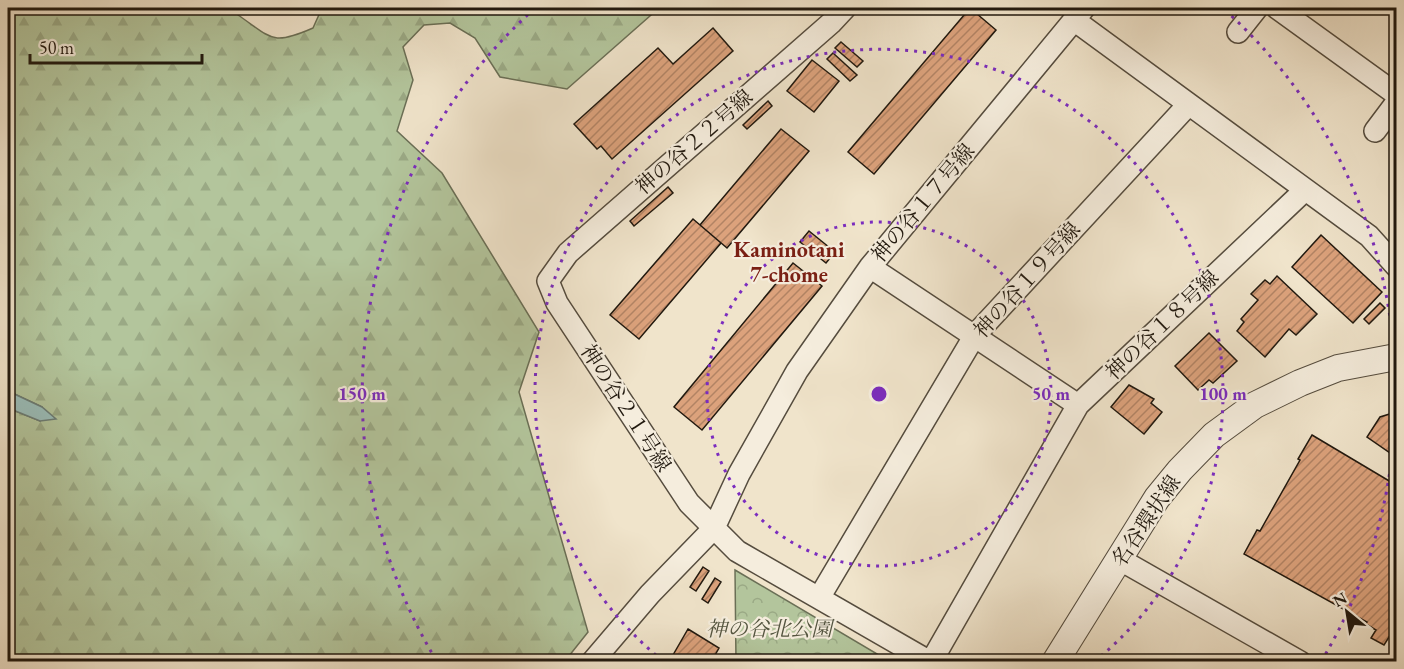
<svg xmlns="http://www.w3.org/2000/svg" width="1404" height="669" font-family="'EB Garamond','Noto Serif JP',serif">
<style>
.forest{fill:url(#forest-firs);stroke:#6a6f56;stroke-width:1.5}
.park{fill:url(#park-crowns);stroke:#6a6f56;stroke-width:1.5}
.water{fill:#9abeba;stroke:#6a7c76;stroke-width:1.5}
.building{fill:url(#building-hatch);stroke:#21190f;stroke-width:1.5}
.lines{fill:none;stroke-linecap:round;stroke-linejoin:round}
.minor-casing{stroke:#554c3e;stroke-width:24}
.tertiary-casing{stroke:#554c3e;stroke-width:28}
.minor{stroke:#f5eddd;stroke-width:21}
.tertiary{stroke:#f5eddd;stroke-width:26}
.ring{fill:none;stroke:#7b2cbf;stroke-width:3;stroke-dasharray:3 6}
.labels{text-anchor:middle;stroke-width:4.5;stroke-linejoin:round;paint-order:stroke}
.street-label{font-size:21px;fill:#21190f;stroke:#f5eddd}
.park-label{font-size:21px;font-style:italic;fill:#545540;stroke:#f5eddd}
.neighbourhood-label{font-size:22px;font-weight:bold;fill:#7a1f14;stroke:#f5eddd}
.centre{fill:#7b2cbf;stroke:#f5eddd;stroke-width:3}
.ring-label{font-size:18px;text-anchor:middle;font-weight:bold;fill:#7b2cbf;stroke:#f5eddd;stroke-width:4.5;stroke-linejoin:round;paint-order:stroke}
</style>
<defs>
<pattern id="forest-firs" width="22" height="20" patternUnits="userSpaceOnUse" patternTransform="scale(1.5)"><rect width="22" height="20" fill="#b3c59c"/><path d="M5 1l3.5 6h-7zM16 11l3.5 6h-7z" fill="#9aa985"/></pattern>
<pattern id="park-crowns" width="20" height="18" patternUnits="userSpaceOnUse" patternTransform="scale(1.5)"><rect width="20" height="18" fill="#b3c59c"/><path d="M2 6a3 3 0 1 1 6 0M12 15a3 3 0 1 1 6 0" fill="none" stroke="#9aa985"/></pattern>
<pattern id="building-hatch" width="6" height="6" patternUnits="userSpaceOnUse" patternTransform="scale(1.5)"><rect width="6" height="6" fill="#dca27c"/><path d="M-1 1l2-2M0 6l6-6M5 7l2-2" fill="none" stroke="#b28364"/></pattern>
</defs>
<rect width="100%" height="100%" fill="#f0e4cb"/>
<filter id="stains"><feTurbulence type="fractalNoise" baseFrequency=".00333" numOctaves="4"/><feColorMatrix values="0 0 0 0 .2 0 0 0 0 .09 0 0 0 0 .02 0 0 0 .5 -.17"/></filter>
<radialGradient id="worn" r=".72"><stop offset=".6" stop-color="#630" stop-opacity="0"/><stop offset="1" stop-color="#630" stop-opacity=".3"/></radialGradient>
<path class="forest" d="M8 8H236L238 15C273 39 272 46 313 28L322 8H659L567 89 500 77 475 38 450 23 424 25 403 47 413 80 397 131 442 173 539 332 519 392 588 632 565 661H8V408L40 421 42 407 8 391Z"/>
<path class="park" d="M735 570 889 661H736Z"/>
<path class="water" d="M8 391 42 407 56 419 40 421 8 408Z"/>
<path class="building" d="M970 8 996 30 874 174 848 152Z
M713 28 733 51 612 159 601 146 597 149 574 124 658 48 673 64Z
M841 42 863 61 857 67 835 48Z
M833 53 857 75 850 81 827 59Z
M812 60 839 81 814 112 787 91Z
M768 101 772 106 747 129 743 125Z
M781 129 809 151 727 248 700 225Z
M668 187 673 193 634 226 630 221Z
M693 219 721 243 639 339 610 315Z
M809 231 835 252 826 263 800 242Z
M1321 235 1382 292 1353 323 1292 267Z
M793 263 822 286 702 430 674 407Z
M1277 276 1317 314 1296 335 1289 329 1265 357 1237 331 1244 322 1241 319 1258 300 1251 294 1265 280 1270 284Z
M1380 303 1385 308 1369 324 1364 319Z
M1209 333 1237 361 1213 383 1209 380 1198 390 1175 366Z
M1129 385 1154 399 1151 403 1162 412 1144 434 1111 407Z
M1396 412V457L1367 437 1380 417Z
M1312 435 1396 485V633L1393 639 1389 637 1384 645 1371 638 1376 630 1366 624 1367 622 1244 554 1257 530 1260 531 1300 460 1298 459Z
M703 567 709 571 696 591 690 587Z
M715 578 721 582 708 603 702 599Z
M688 629 719 648 711 662H669Z"/>
<g class="lines">
<defs>
<path id="minor" d="M845 8 831 23 568 253 548 281 557 303 689 503 737 551 930 662
M1277 8 1396 94
M1074 20 1369 236 1396 266
M1238 32 1257 8
M1375 131 1396 103
M870 267 1078 405
M1119 559 1300 662
M819 598 975 335 1188 105
M592 662 650 594 714 528 739 474 797 371 870 267 1084 8
M931 662 1078 405 1305 190"/>
<path id="tertiary" d="M1055 662 1157 498 1180 470 1214 435 1255 405 1300 383 1338 368 1396 357"/>
</defs>
<use href="#minor" class="minor-casing"/>
<use href="#tertiary" class="tertiary-casing"/>
<use href="#minor" class="minor"/>
<use href="#tertiary" class="tertiary"/>
</g>
<g class="ring">
<circle cx="879" cy="394" r="172"/>
<path d="M663 661A344 344 0 1 1 1095 661"/>
<path d="M436 660A517 517 0 0 1 533 10M1225 10A517 517 0 0 1 1322 660"/>
</g>
<g class="labels">
<g class="street-label">
<text transform="translate(694 142) rotate(-41)" y="7">神の谷２２号線</text>
<text transform="translate(923 203) rotate(-50)" y="7">神の谷１７号線</text>
<text transform="translate(1027 280) rotate(-48)" y="7">神の谷１９号線</text>
<text transform="translate(1162 325) rotate(-44)" y="7">神の谷１８号線</text>
<text transform="translate(626 408) rotate(57)" y="7">神の谷２１号線</text>
<text transform="translate(1146 521) rotate(-56)" y="7">名谷環状線</text>
</g>
<g class="park-label">
<text x="769" y="636">神の谷北公園</text>
</g>
<g class="neighbourhood-label">
<text x="789" y="257">Kaminotani<tspan x="789" dy="25">7-chome</tspan></text>
</g>
</g>
<circle cx="879" cy="394" r="9" class="centre"/>
<g class="ring-label">
<text x="1051" y="400">50 m</text>
<text x="1223" y="400">100 m</text>
<text x="362" y="400">150 m</text>
</g>
<rect width="1404" height="669" fill="none" stroke="#f0e4cb" stroke-width="30"/>
<rect x="9" y="9" width="1386" height="651" fill="none" stroke="#21190f" stroke-width="3"/>
<rect x="15" y="15" width="1374" height="639" fill="none" stroke="#21190f" stroke-width="1.5"/>
<g transform="translate(1347 612) rotate(330)" stroke="#f5eddd" stroke-width="4.5" paint-order="stroke">
<path d="M0-4.5L10 22L0 15L-10 22Z" fill="#21190f"/>
<text y="-9" font-size="16" font-weight="bold" text-anchor="middle" fill="#21190f">N</text>
</g>
<path d="M30 54v9h172v-9" fill="none" stroke="#21190f" stroke-width="3"/>
<text x="39" y="54" font-size="18" fill="#21190f" stroke="#f5eddd" stroke-width="4.5" paint-order="stroke">50 m</text>
<rect width="100%" height="100%" filter="url(#stains)"/>
<rect width="100%" height="100%" fill="url(#worn)"/>
</svg>
